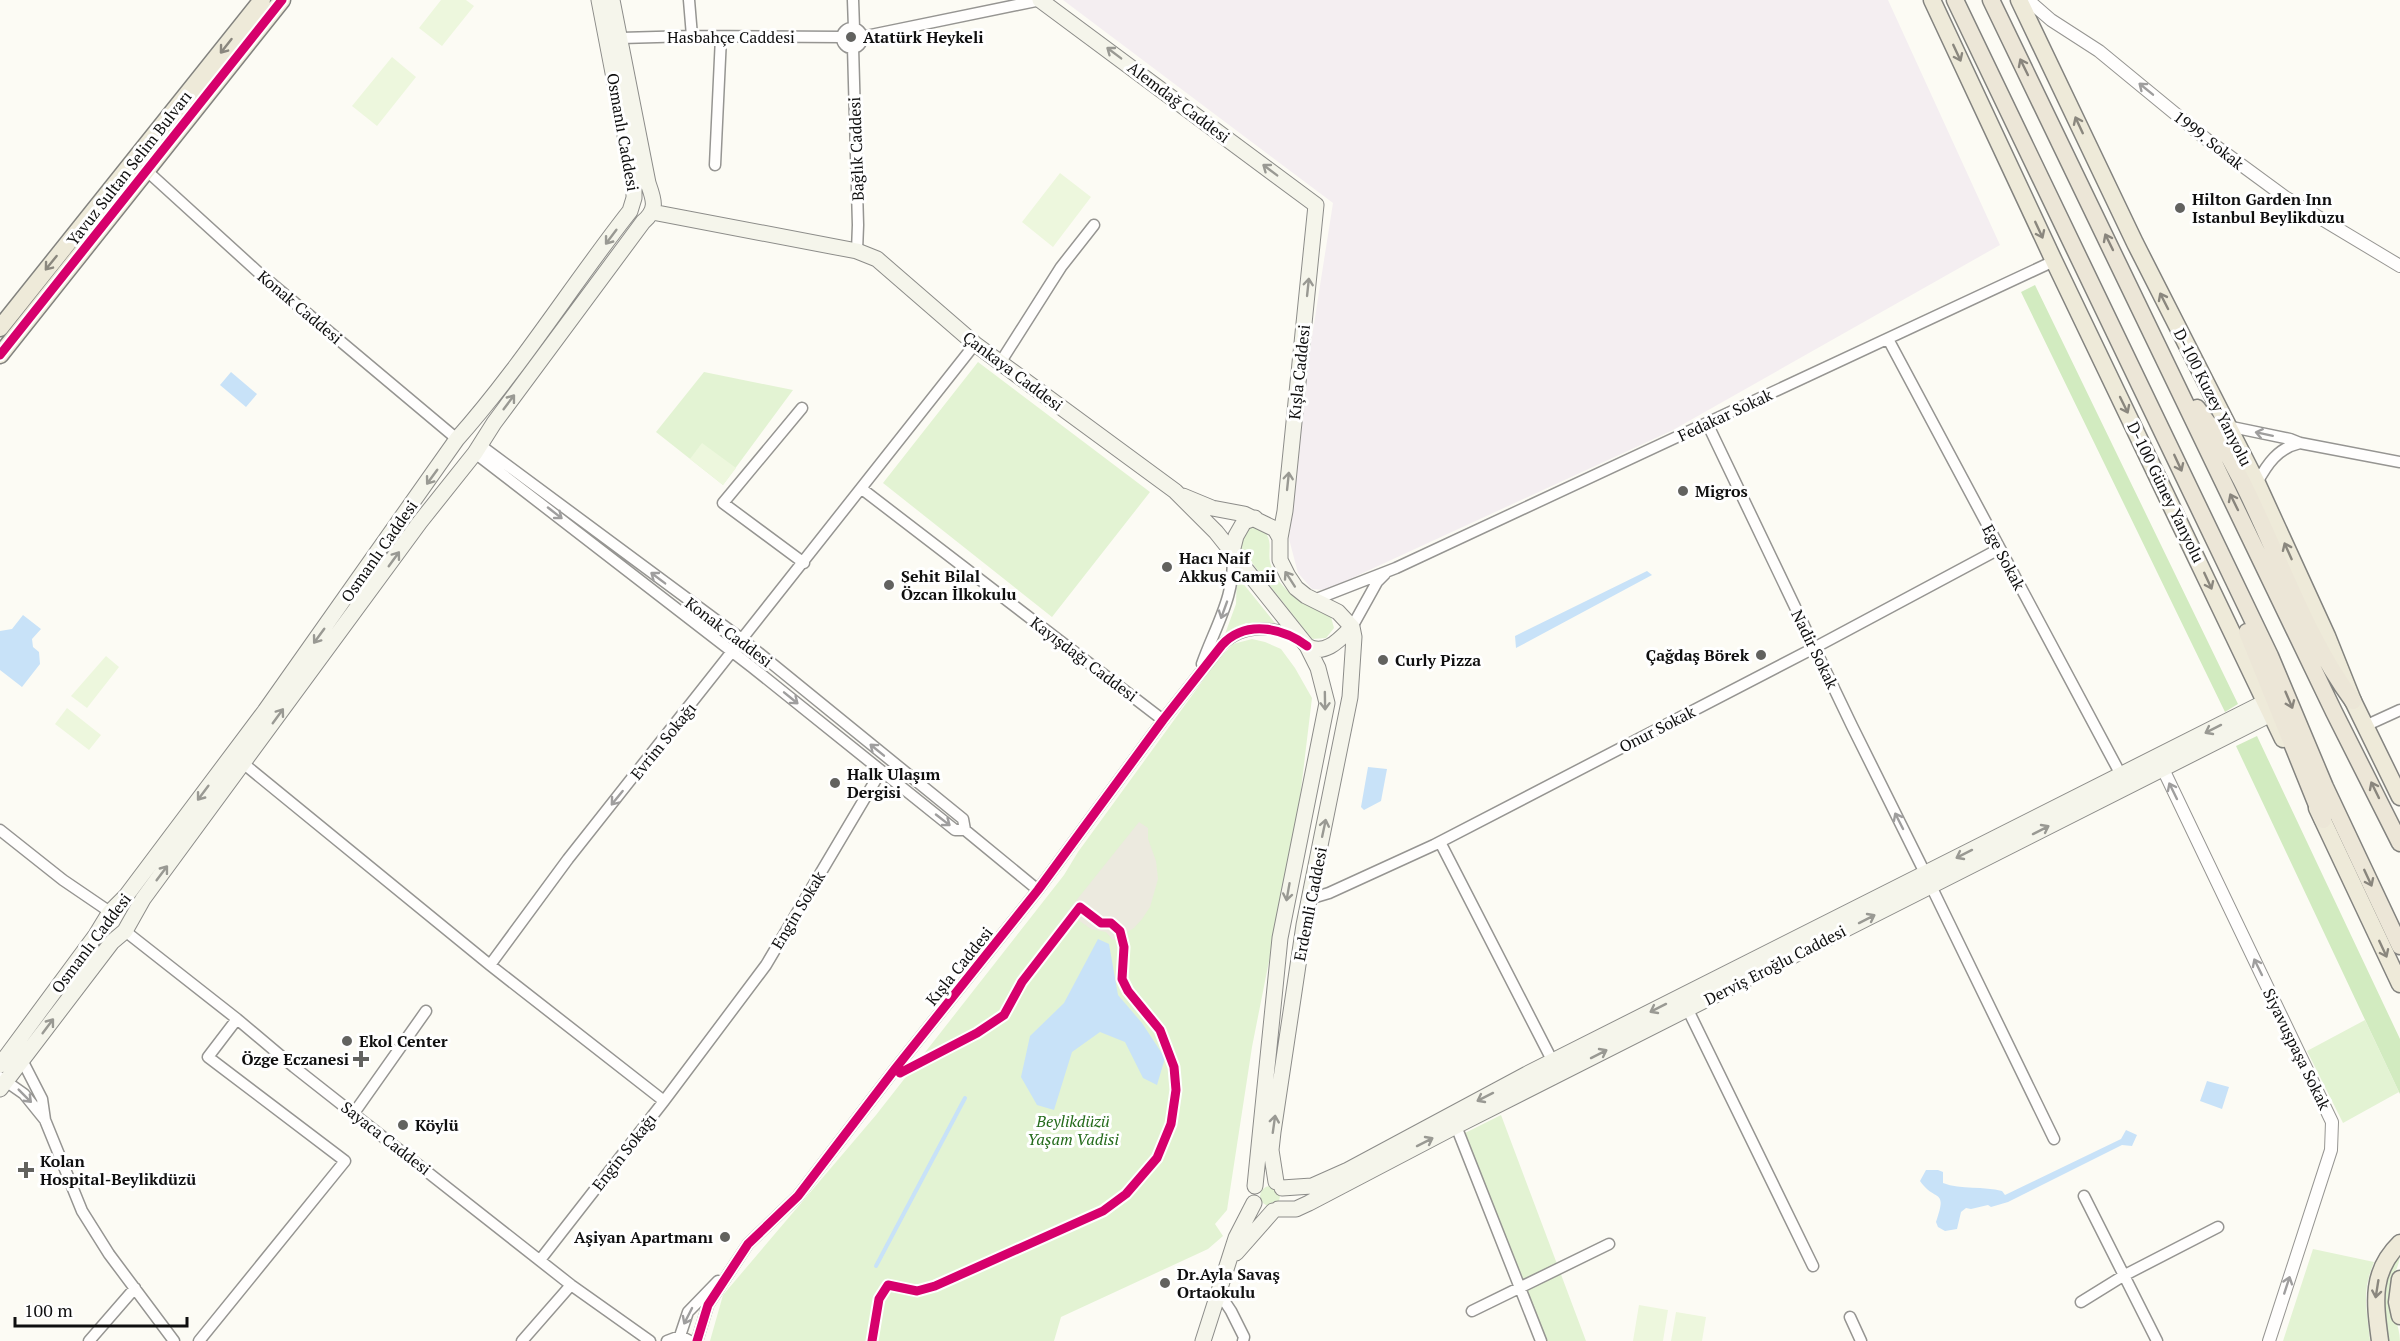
<svg xmlns="http://www.w3.org/2000/svg" width="2400" height="1341" font-family="'PT Serif',serif">
<style>
.industrial{fill:#f4eef1}
.green{fill:#e3f3d3}
.forest{fill:#d2ebc0}
.pitch{fill:#edf7dd}
.plaza{fill:#eceadf}
.water{fill:#c8e2f8}
.lines{fill:none;stroke-linecap:round;stroke-linejoin:round}
.stream{stroke:#c8e2f8;stroke-width:4}
.minor-casing{stroke:#969592;stroke-width:13}
.tertiary-casing{stroke:#969592;stroke-width:14}
.secondary-casing{stroke:#8c8c89;stroke-width:17}
.primary-casing{stroke:#83837f;stroke-width:19}
.trunk-casing{stroke:#83837f;stroke-width:19}
.minor{stroke:#fffefd;stroke-width:10}
.tertiary{stroke:#fffefd;stroke-width:12}
.secondary{stroke:#f5f5eb;stroke-width:15}
.primary{stroke:#eeead9;stroke-width:16}
.trunk{stroke:#ece6d7;stroke-width:16}
.cycleway-casing{stroke:#fff;stroke-width:13}
.cycleway{stroke:#d6006c;stroke-width:9}
.oneway{stroke:#8a877e}
.oneway2{stroke:#999993}
.oneway3{stroke:#89857d}
.oneway4{stroke:#9f9e9e}
.poi-dot{fill:#62625f;stroke:#fff;stroke-width:2}
.labels{text-anchor:middle;stroke-width:6;stroke-linejoin:round;paint-order:stroke}
.street-label{font-size:16px;fill:#0f0f0f;stroke:#fff}
.poi-label{font-size:16px;font-weight:bold;fill:#0f0f0f;stroke:#fff;text-anchor:start}
.park-label{font-size:16px;font-style:italic;fill:#246b1b;stroke:#fff}
</style>
<rect width="100%" height="100%" fill="#fcfbf4"/>
<path class="industrial" d="M1063 0H1888L2000 245 1673 430 1326 590 1312 589 1298 573 1289 539 1305 381 1333 203Z"/>
<path class="green" d="M978 362 1150 492 1052 617 883 483Z
M704 372 793 390 723 485 656 432Z
M1250 528C1256 527 1263 529 1267 535 1272 544 1268 552 1270 562 1278 592 1306 604 1331 617L1334 628 1326 638 1312 639 1241 549 1245 531Z
M1237 576 1279 628 1246 623 1225 634 1236 604Z
M1252 639 1265 642 1281 649 1295 668 1312 698 1298 814 1252 1047 1227 1210 1215 1224 1223 1236 1208 1249 1061 1317 1054 1341H710L723 1295 876 1115 1064 875 1078 852 1217 661 1233 644Z
M2365 1020 2399 1092 2343 1123 2307 1051Z
M1501 1115 1586 1341H1541L1463 1134Z
M1260 1196a10 10 0 1 1 20 0a10 10 0 1 1-20 0Z
M2313 1249 2374 1262C2361 1294 2367 1308 2370 1341H2283Z
M2400 1253C2400 1268 2391 1276 2390 1290 2389 1309 2400 1324 2400 1341H2387L2381 1297 2392 1264Z"/>
<path class="forest" d="M2035 285 2238 704 2225 712 2021 292Z
M2257 736 2400 1039V1094L2236 746Z"/>
<path class="pitch" d="M441 0H466L474 6 442 46 419 28Z
M392 57 416 77 377 126 352 106Z
M1060 173 1091 197 1053 247 1022 222Z
M702 443 736 468 723 485 690 459Z
M106 656 119 667 87 708 71 696Z
M67 708 101 735 89 750 55 724Z
M1639 1305 1668 1310 1663 1341H1633Z
M1676 1312 1706 1317 1702 1341H1671Z"/>
<path class="plaza" d="M1139 822 1148 828V839L1156 861 1158 879 1150 907 1142 919 1134 928 1113 940 1106 932 1091 929 1067 912Z"/>
<path class="water" d="M231 372 257 394 246 407 220 385Z
M1647 571 1652 575 1516 648 1515 636Z
M23 615 41 629 32 639 33 647 39 652 40 664 22 687 0 670V631L12 629Z
M1368 767 1387 769 1381 801 1364 810 1361 807Z
M1098 939 1109 944 1118 995 1142 1023 1165 1058 1157 1085 1143 1078 1125 1042 1100 1032 1072 1052 1054 1110 1037 1105 1021 1077 1030 1036 1064 1003Z
M2207 1081 2229 1087 2222 1109 2200 1101Z
M2126 1130 2137 1135 2132 1146 2122 1145 2008 1202 1991 1207 1988 1205 1971 1209 1966 1208 1961 1212 1957 1229 1945 1231 1938 1227 1936 1222C1948 1187 1935 1203 1920 1181L1926 1170H1938L1943 1172V1183C1961 1190 1984 1186 2002 1191L2005 1195 2121 1139Z"/>
<g class="lines">
<path class="stream" d="M876 1266 965 1098"/>
<defs>
<path id="minor" d="M689 0 692 36
M853 0 854 28
M842 38a10 10 0 1 1 20 0a10 10 0 1 1-20 0Z
M861 37 1041 0
M621 38 692 36 842 37
M853 47 858 225 857 251
M715 165 721 37
M147 171 258 272 457 439
M1888 339 2121 775
M1000 363 1061 267 1094 225
M802 408 723 503 804 563
M1707 423 1852 726 1925 873
M2227 426 2290 439 2300 443 2400 462
M480 445 743 640 963 819 965 830
M475 453 752 667 955 830H965L1038 890
M2257 483C2267 464 2278 448 2300 443
M862 489 1163 720
M1314 600 1396 568 2054 261
M1352 627 1377 582 1385 574
M1202 664C1215 627 1237 593 1232 553
M2365 726 2400 710
M244 764 490 965 664 1101
M0 830 63 880 110 912
M1440 842 1553 1062
M1931 886 2054 1139
M1309 899 1329 893 1434 845 1814 648 1999 549
M125 931 237 1019 294 1067 571 1285 650 1341
M490 965 568 859 975 344
M1688 1010 1813 1266
M19 1057 22 1060 42 1099 45 1120 82 1211 109 1254 174 1341
M0 1077 24 1094 45 1120
M354 1113 426 1011
M1456 1126 1541 1341
M2084 1196 2157 1341
M540 1260 664 1101 766 965 881 771
M1219 1293 1231 1311 1244 1337 1243 1341
M2081 1302 2123 1276 2218 1227
M1472 1311 1609 1244
M1850 1317 1861 1341
M680 1336 688 1312 718 1281
M89 1341 135 1288
M199 1341 345 1161 208 1057 237 1019
M522 1341 571 1285
M667 1341 680 1336 690 1341
M697 1341 708 1305 748 1244 798 1196 895 1069 1038 890 1163 720 1222 645C1241 625 1276 624 1299 640"/>
<path id="tertiary" d="M2028 0 2051 20 2099 51 2206 139 2285 197 2400 266
M2163 769 2332 1122 2331 1150 2269 1341"/>
<path id="secondary" d="M1040 0 1316 205 1285 511 1280 538
M652 212 857 251 877 259 975 344 1175 491 1216 532 1307 646 1318 668 1327 703 1280 938 1255 1186
M1183 496 1212 508 1244 514 1275 529 1280 538V560L1288 576 1296 588 1306 596 1338 612 1352 627 1354 637 1350 697 1304 925 1273 1132 1271 1150 1276 1182
M1232 552 1236 536 1244 522 1255 518
M1307 646C1325 657 1340 639 1352 627
M0 1065 96 935 110 912 126 896 265 711 457 439C521 367 571 286 630 211L634 198V182L599 0
M0 1089 112 942 125 931 143 899 420 522 475 453 494 423 643 222C658 209 654 200 648 183L612 0
M1282 1188 1312 1186 1348 1170 1527 1074 2265 702
M1278 1209H1296L1309 1203 1456 1126 2271 714
M1236 1253 1273 1211
M1203 1341 1236 1238 1254 1203"/>
<path id="primary" d="M1932 0 2054 261 2283 739
M2019 0 2135 243 2257 483 2327 636 2353 701 2400 797
M0 328 262 0
M0 355 282 0
M2317 808 2400 984
M2400 1279 2397 1302 2400 1316
M2380 1341C2375 1303 2370 1272 2400 1243"/>
<path id="trunk" d="M1955 0 2270 656 2325 787 2400 946
M1991 0 2334 712 2400 843
M2197 408C2264 496 2287 612 2353 701
M2247 632 2323 820"/>
</defs>
<use href="#minor" class="minor-casing"/>
<use href="#tertiary" class="tertiary-casing"/>
<use href="#secondary" class="secondary-casing"/>
<use href="#primary" class="primary-casing"/>
<use href="#trunk" class="trunk-casing"/>
<use href="#minor" class="minor"/>
<use href="#tertiary" class="tertiary"/>
<use href="#secondary" class="secondary"/>
<use href="#primary" class="primary"/>
<use href="#trunk" class="trunk"/>
<defs>
<path id="cycleway" d="M0 355 282 0
M697 1341 708 1305 748 1244 798 1196 895 1069 1038 890 1163 720 1222 645C1245 620 1282 627 1307 646
M872 1341 879 1299 888 1285 917 1291 935 1286 1103 1211 1126 1194 1157 1158 1171 1124 1176 1090 1174 1067 1160 1030 1128 991 1122 979 1124 947 1120 931 1111 923H1101L1080 907 1022 982 1004 1015 977 1033 900 1073"/>
</defs>
<use href="#cycleway" class="cycleway-casing"/>
<use href="#cycleway" class="cycleway"/>
</g>
<defs><path id="oneway-shaft" d="M-6 0H5M1.5-3L5.5 0L1.5 3" fill="none" stroke-width="1.6" stroke-linecap="round" stroke-linejoin="round" transform="scale(1.5)"/></defs>
<g class="oneway">
<use href="#oneway-shaft" transform="translate(226 46) rotate(128)"/>
<use href="#oneway-shaft" transform="translate(1957 53) rotate(65)"/>
<use href="#oneway-shaft" transform="translate(2079 125) rotate(-115)"/>
<use href="#oneway-shaft" transform="translate(2039 230) rotate(65)"/>
<use href="#oneway-shaft" transform="translate(51 263) rotate(129)"/>
<use href="#oneway-shaft" transform="translate(2164 301) rotate(-117)"/>
<use href="#oneway-shaft" transform="translate(2124 405) rotate(64)"/>
<use href="#oneway-shaft" transform="translate(2288 551) rotate(-114)"/>
<use href="#oneway-shaft" transform="translate(2208 581) rotate(65)"/>
<use href="#oneway-shaft" transform="translate(2383 949) rotate(65)"/>
<use href="#oneway-shaft" transform="translate(2377 1289) rotate(99)"/>
</g>
<g class="oneway2">
<use href="#oneway-shaft" transform="translate(1114 53) rotate(-143)"/>
<use href="#oneway-shaft" transform="translate(1270 170) rotate(-143)"/>
<use href="#oneway-shaft" transform="translate(611 237) rotate(127)"/>
<use href="#oneway-shaft" transform="translate(1308 287) rotate(-84)"/>
<use href="#oneway-shaft" transform="translate(509 402) rotate(-53)"/>
<use href="#oneway-shaft" transform="translate(432 477) rotate(126)"/>
<use href="#oneway-shaft" transform="translate(1288 481) rotate(-84)"/>
<use href="#oneway-shaft" transform="translate(394 559) rotate(-54)"/>
<use href="#oneway-shaft" transform="translate(1290 579) rotate(-123)"/>
<use href="#oneway-shaft" transform="translate(319 636) rotate(126)"/>
<use href="#oneway-shaft" transform="translate(1325 701) rotate(89)"/>
<use href="#oneway-shaft" transform="translate(278 716) rotate(-54)"/>
<use href="#oneway-shaft" transform="translate(2213 729) rotate(153)"/>
<use href="#oneway-shaft" transform="translate(203 793) rotate(127)"/>
<use href="#oneway-shaft" transform="translate(1324 828) rotate(-78)"/>
<use href="#oneway-shaft" transform="translate(2041 830) rotate(-27)"/>
<use href="#oneway-shaft" transform="translate(1964 854) rotate(153)"/>
<use href="#oneway-shaft" transform="translate(162 873) rotate(-53)"/>
<use href="#oneway-shaft" transform="translate(1288 892) rotate(100)"/>
<use href="#oneway-shaft" transform="translate(1867 919) rotate(-27)"/>
<use href="#oneway-shaft" transform="translate(1658 1008) rotate(153)"/>
<use href="#oneway-shaft" transform="translate(48 1026) rotate(-53)"/>
<use href="#oneway-shaft" transform="translate(1599 1054) rotate(-27)"/>
<use href="#oneway-shaft" transform="translate(1485 1097) rotate(153)"/>
<use href="#oneway-shaft" transform="translate(1274 1124) rotate(-82)"/>
<use href="#oneway-shaft" transform="translate(1425 1142) rotate(-27)"/>
</g>
<g class="oneway3">
<use href="#oneway-shaft" transform="translate(2024 67) rotate(-116)"/>
<use href="#oneway-shaft" transform="translate(2109 242) rotate(-116)"/>
<use href="#oneway-shaft" transform="translate(2178 463) rotate(65)"/>
<use href="#oneway-shaft" transform="translate(2234 502) rotate(-116)"/>
<use href="#oneway-shaft" transform="translate(2289 700) rotate(67)"/>
<use href="#oneway-shaft" transform="translate(2375 790) rotate(-116)"/>
<use href="#oneway-shaft" transform="translate(2368 878) rotate(65)"/>
</g>
<g class="oneway4">
<use href="#oneway-shaft" transform="translate(2146 89) rotate(-141)"/>
<use href="#oneway-shaft" transform="translate(2264 434) rotate(-168)"/>
<use href="#oneway-shaft" transform="translate(555 513) rotate(38)"/>
<use href="#oneway-shaft" transform="translate(658 578) rotate(-143)"/>
<use href="#oneway-shaft" transform="translate(1224 610) rotate(110)"/>
<use href="#oneway-shaft" transform="translate(791 698) rotate(39)"/>
<use href="#oneway-shaft" transform="translate(877 750) rotate(-141)"/>
<use href="#oneway-shaft" transform="translate(2173 791) rotate(-116)"/>
<use href="#oneway-shaft" transform="translate(617 798) rotate(129)"/>
<use href="#oneway-shaft" transform="translate(943 820) rotate(38)"/>
<use href="#oneway-shaft" transform="translate(1899 821) rotate(-117)"/>
<use href="#oneway-shaft" transform="translate(2258 967) rotate(-116)"/>
<use href="#oneway-shaft" transform="translate(25 1096) rotate(45)"/>
<use href="#oneway-shaft" transform="translate(2287 1285) rotate(-72)"/>
<use href="#oneway-shaft" transform="translate(688 1316) rotate(117)"/>
</g>
<g class="poi-dot">
<circle cx="851" cy="37" r="6"/>
<circle cx="2180" cy="208" r="6"/>
<circle cx="1683" cy="491" r="6"/>
<circle cx="1167" cy="567" r="6"/>
<circle cx="889" cy="585" r="6"/>
<circle cx="1761" cy="655" r="6"/>
<circle cx="1383" cy="660" r="6"/>
<circle cx="835" cy="783" r="6"/>
<circle cx="347" cy="1041" r="6"/>
<path d="M358 1050h6v6h6v6h-6v6h-6v-6h-6v-6h6z"/>
<circle cx="403" cy="1125" r="6"/>
<path d="M23 1161h6v6h6v6h-6v6h-6v-6h-6v-6h6z"/>
<circle cx="725" cy="1237" r="6"/>
<circle cx="1165" cy="1283" r="6"/>
</g>
<g class="labels">
<g class="street-label">
<text x="731" y="43">Hasbahçe Caddesi</text>
<text transform="translate(1179 102) rotate(37)" y="6">Alemdağ Caddesi</text>
<text transform="translate(623 132) rotate(80)" y="6">Osmanlı Caddesi</text>
<text transform="translate(2209 140) rotate(38)" y="6">1999. Sokak</text>
<text transform="translate(856 149) rotate(-92)" y="6">Bağlık Caddesi</text>
<text transform="translate(129 168) rotate(-52)" y="6">Yavuz Sultan Selim Bulvarı</text>
<text transform="translate(300 307) rotate(40)" y="6">Konak Caddesi</text>
<text transform="translate(1013 371) rotate(37)" y="6">Çankaya Caddesi</text>
<text transform="translate(1299 372) rotate(-84)" y="6">Kışla Caddesi</text>
<text transform="translate(2213 397) rotate(63)" y="6">D-100 Kuzey Yanyolu</text>
<text transform="translate(1725 415) rotate(-25)" y="6">Fedakar Sokak</text>
<text transform="translate(2166 492) rotate(64)" y="6">D-100 Güney Yanyolu</text>
<text transform="translate(379 551) rotate(-55)" y="6">Osmanlı Caddesi</text>
<text transform="translate(2004 557) rotate(62)" y="6">Ege Sokak</text>
<text transform="translate(729 632) rotate(37)" y="6">Konak Caddesi</text>
<text transform="translate(1815 649) rotate(64)" y="6">Nadir Sokak</text>
<text transform="translate(1084 659) rotate(37)" y="6">Kayışdağı Caddesi</text>
<text transform="translate(1657 729) rotate(-27)" y="6">Onur Sokak</text>
<text transform="translate(663 741) rotate(-51)" y="6">Evrim Sokağı</text>
<text transform="translate(1310 904) rotate(-79)" y="6">Erdemli Caddesi</text>
<text transform="translate(798 910) rotate(-59)" y="6">Engin Sokak</text>
<text transform="translate(91 943) rotate(-53)" y="6">Osmanlı Caddesi</text>
<text transform="translate(1775 965) rotate(-27)" y="6">Derviş Eroğlu Caddesi</text>
<text transform="translate(959 966) rotate(-51)" y="6">Kışla Caddesi</text>
<text transform="translate(2297 1049) rotate(64)" y="6">Siyavuşpaşa Sokak</text>
<text transform="translate(386 1138) rotate(38)" y="6">Sayaca Caddesi</text>
<text transform="translate(624 1152) rotate(-52)" y="6">Engin Sokağı</text>
</g>
<g class="poi-label">
<text x="863" y="43">Atatürk Heykeli</text>
<text x="2192" y="205">Hilton Garden Inn<tspan x="2192" dy="18">Istanbul Beylikduzu</tspan></text>
<text x="1695" y="497">Migros</text>
<text x="1179" y="564">Hacı Naif<tspan x="1179" dy="18">Akkuş Camii</tspan></text>
<text x="901" y="582">Şehit Bilal<tspan x="901" dy="18">Özcan İlkokulu</tspan></text>
<text x="1749" y="661" text-anchor="end">Çağdaş Börek</text>
<text x="1395" y="666">Curly Pizza</text>
<text x="847" y="780">Halk Ulaşım<tspan x="847" dy="18">Dergisi</tspan></text>
<text x="359" y="1047">Ekol Center</text>
<text x="349" y="1065" text-anchor="end">Özge Eczanesi</text>
<text x="415" y="1131">Köylü</text>
<text x="40" y="1167">Kolan<tspan x="40" dy="18">Hospital-Beylikdüzü</tspan></text>
<text x="713" y="1243" text-anchor="end">Aşiyan Apartmanı</text>
<text x="1177" y="1280">Dr.Ayla Savaş<tspan x="1177" dy="18">Ortaokulu</tspan></text>
</g>
<g class="park-label">
<text x="1073" y="1127">Beylikdüzü<tspan x="1073" dy="18">Yaşam Vadisi</tspan></text>
</g>
</g>
<path d="M15 1317v9h172v-9" fill="none" stroke="#0f0f0f" stroke-width="3"/>
<text x="24" y="1317" font-size="18" fill="#0f0f0f" stroke="#ffffff" stroke-width="4.5" paint-order="stroke">100 m</text>
</svg>
